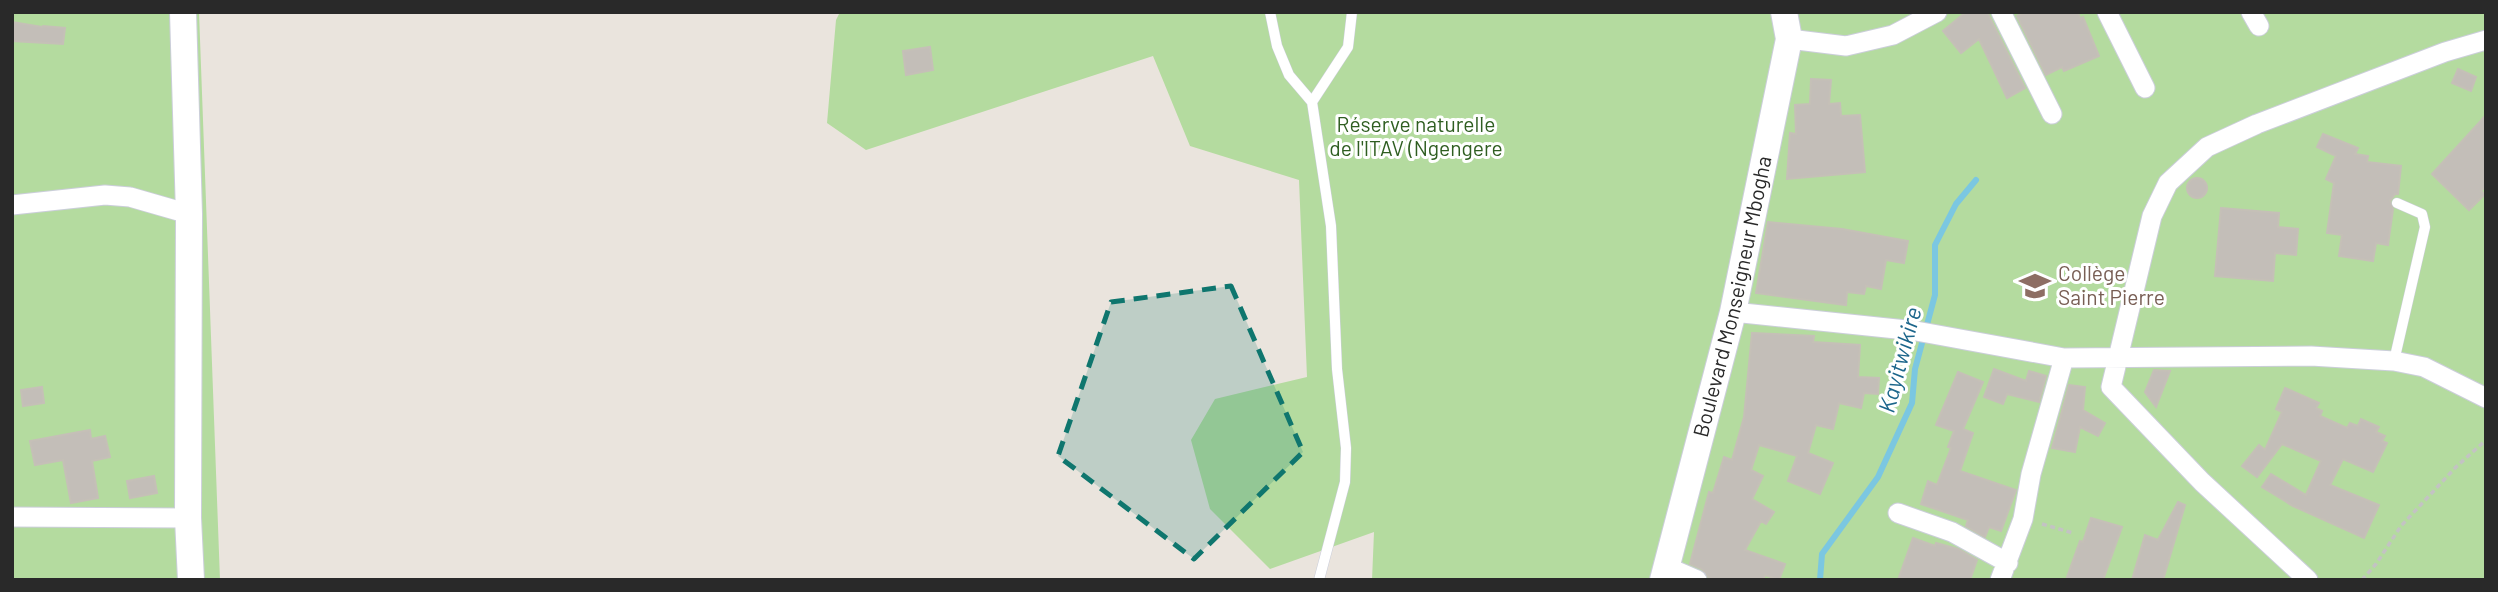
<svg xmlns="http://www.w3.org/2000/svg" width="2498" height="592" font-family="Barlow,sans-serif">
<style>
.green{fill:#b4db9f}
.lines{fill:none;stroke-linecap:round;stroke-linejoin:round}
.stream{stroke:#7bc7e1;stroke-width:6}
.building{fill:#c3beb8;stroke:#c5c0b7;stroke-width:2}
.lane-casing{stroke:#cbceda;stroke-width:11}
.street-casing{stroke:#cbceda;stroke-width:21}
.secondary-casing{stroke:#cbceda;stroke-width:28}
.path{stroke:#c3c3c3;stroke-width:3.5;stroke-dasharray:5 3.5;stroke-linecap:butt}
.lane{stroke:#fff;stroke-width:10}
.street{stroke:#fff;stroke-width:19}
.secondary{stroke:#fff;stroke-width:26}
.marked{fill:#0f766e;fill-opacity:0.2;stroke:#0f766e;stroke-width:5;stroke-dasharray:14 9;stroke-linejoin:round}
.labels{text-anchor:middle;stroke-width:6;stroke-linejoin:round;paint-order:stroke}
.park-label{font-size:21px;fill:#2f5e21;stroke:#fff}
.education-label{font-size:21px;fill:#785e54;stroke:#fff;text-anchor:start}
.street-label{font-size:21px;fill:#292929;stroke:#fff}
.water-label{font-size:23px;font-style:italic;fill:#1c668b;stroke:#fff}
</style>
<rect width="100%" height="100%" fill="#eae4dd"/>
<path class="green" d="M12 12H199L220 580H12Z
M840 12H2486V580H1372L1374 532 1270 569 1210 509 1191 440 1215 399 1307 377 1299 180 1190 146 1153 56 866 150 827 123 836 20Z"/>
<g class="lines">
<path class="stream" d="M1820 580 1822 554 1878 477 1912 403 1915 369 1935 295V245L1956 204 1976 180"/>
</g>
<path class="building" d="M1966 12H1987L2025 88 2007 98 1979 39 1961 53 1943 31Z
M2025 12H2077L2081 19 2083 17 2099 56 2064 71 2062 67 2046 75 2017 16Z
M12 22 42 27 43 26 65 28 63 44 12 41Z
M930 47 933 70 906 75 903 51Z
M2458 69 2476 77 2471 91 2452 83Z
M1811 79 1831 80 1829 104 1840 103 1841 116 1860 115 1865 172 1787 179 1790 133 1796 134 1795 105 1810 104Z
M2486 115V186L2481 191 2485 194 2469 210 2432 174Z
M2323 134 2358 148 2355 154 2368 156 2367 162 2401 166 2398 194H2395L2390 201 2393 209 2388 245 2376 243 2373 261 2339 256 2342 235 2327 233 2334 183 2326 179 2336 156 2317 147Z
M2187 188a10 10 0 1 1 20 0a10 10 0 1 1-20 0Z
M2221 208 2279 213 2278 227 2298 229 2296 255 2275 253 2273 281 2215 276Z
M1768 222 1842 229 1908 241 1904 263 1886 260 1881 289 1866 286 1864 294 1847 292 1846 305 1756 293Z
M1752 333 1814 336 1813 342 1860 345 1858 377 1879 378 1878 394 1864 393 1861 408 1839 403 1833 429 1816 425 1808 453 1833 463 1820 494 1788 481 1797 456 1759 445 1751 470 1763 476 1752 499 1774 512 1766 524 1761 521 1745 550 1785 564 1779 580 1765 575 1763 580H1716L1709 578 1702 569 1690 564 1709 492 1713 493 1724 457 1732 460 1744 417Z
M1994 369 2026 381 2029 371 2046 376 2039 402 2007 394 2003 404 1984 397Z
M2154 370 2170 371 2156 407 2145 392Z
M1958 372 1983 382 1963 429 1973 433 1960 471 2016 490 2001 531 1989 527 1985 537 1966 526 1968 520 1921 504 1928 481 1937 485 1951 448 1948 447 1954 431 1936 425Z
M2069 385 2085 387 2083 410 2105 423 2098 436 2080 427 2075 452 2052 448Z
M42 387 44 403 23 406 21 390Z
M2285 388 2319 403 2316 408 2322 411 2320 416 2347 428 2350 423 2358 426 2361 419 2379 427 2376 432 2385 436 2382 441 2387 443 2373 472 2343 459 2330 485 2379 505 2364 538 2293 506 2262 487 2271 474 2306 495 2321 461 2282 444 2257 477 2242 466 2259 445 2265 450 2282 412 2276 409Z
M90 430 91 439 105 436 110 457 92 461 98 498 71 503 63 460 35 465 30 441Z
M154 476 157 493 130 498 127 481Z
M2178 502 2185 505 2163 580H2132L2145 535 2158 540Z
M2091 518 2122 527 2103 580H2066L2080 541 2083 542Z
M1913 538 1935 546 1936 543 1958 549 1977 560 1970 580H1898Z"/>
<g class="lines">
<defs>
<path id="lane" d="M1270 12 1277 46 1289 75 1312 102 1331 226 1337 369 1346 448 1345 482 1319 580
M1312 102 1348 47 1352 12
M2394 361 2425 227 2422 214 2397 203"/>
<path id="street" d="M2001 12 2052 114
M2107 12 2145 88
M2251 12 2259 26
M1789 39 1846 46 1893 35 1937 12
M12 205 105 195 130 197 189 214
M1733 312 1916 331 2064 358 2311 356 2394 361 2424 367 2486 398
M1898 513 1952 532 2008 563
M12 517 188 518
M1667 567 1697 580
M2000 580 2023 519 2031 474 2064 358
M2308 580 2202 482 2111 387 2152 216 2168 183 2207 147 2257 124 2445 52 2486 40"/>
<g id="secondary">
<path d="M183 12 189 214 188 518 191 580"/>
<path id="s1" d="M1663 580 1733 312 1789 39 1784 12"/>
</g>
</defs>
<use href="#lane" class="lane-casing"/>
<use href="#street" class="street-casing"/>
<use href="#secondary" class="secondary-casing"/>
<path class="path" d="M2042 524 2073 533
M2362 580 2376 564 2401 526 2456 467 2486 440"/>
<use href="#lane" class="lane"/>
<use href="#street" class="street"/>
<use href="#secondary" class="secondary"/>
</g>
<path class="marked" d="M1231 286 1303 452 1194 559 1058 456 1111 302Z"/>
<defs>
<symbol id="school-bare" viewBox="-9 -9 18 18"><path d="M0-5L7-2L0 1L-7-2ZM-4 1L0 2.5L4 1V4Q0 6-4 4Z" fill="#8d6e63" stroke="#fff" stroke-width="2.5" paint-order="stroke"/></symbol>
</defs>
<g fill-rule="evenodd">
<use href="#school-bare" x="2013" y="264" width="44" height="44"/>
</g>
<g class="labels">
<g class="park-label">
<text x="1416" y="132">Réserve naturelle<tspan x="1416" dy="24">de l'ITAV (Ngengere</tspan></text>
</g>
<g class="education-label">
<text x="2058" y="281">Collège<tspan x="2058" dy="24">Saint Pierre</tspan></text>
</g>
<g class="street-label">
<text dy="7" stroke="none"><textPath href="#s1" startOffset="292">Boulevard Monseigneur Mbogha</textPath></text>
</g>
<g class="water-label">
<text transform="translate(1900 360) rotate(-75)" y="8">Kayitwikire</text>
</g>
</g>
<rect width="2498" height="592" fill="none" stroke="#292929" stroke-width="28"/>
</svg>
